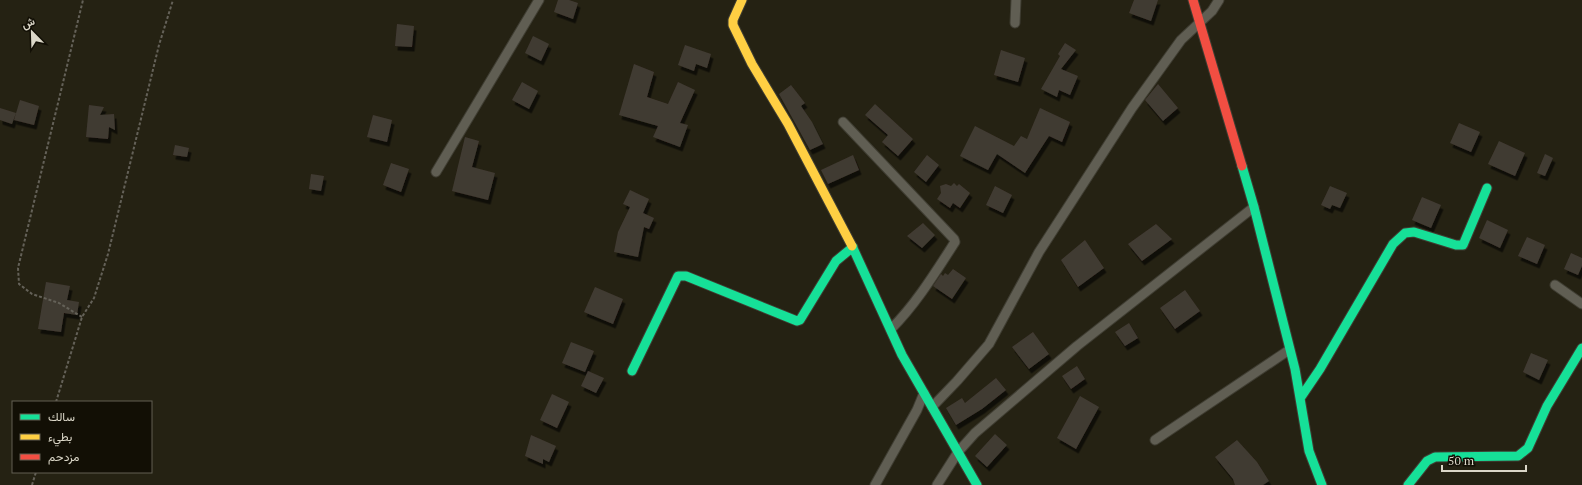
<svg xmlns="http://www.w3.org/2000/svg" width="1582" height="485" font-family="'PT Serif',Vazirmatn,serif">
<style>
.building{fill:#413a32;filter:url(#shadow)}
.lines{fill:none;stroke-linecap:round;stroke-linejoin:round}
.street-casing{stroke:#3f3d32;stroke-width:11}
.fast-casing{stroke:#3f3d32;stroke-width:11}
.slow-casing{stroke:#3f3d32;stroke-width:11}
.jam-casing{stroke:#3f3d32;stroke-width:11}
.path{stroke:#646158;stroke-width:2;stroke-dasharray:3 2;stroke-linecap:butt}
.street{stroke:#605e53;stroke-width:9}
.fast{stroke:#16e098;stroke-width:9}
.slow{stroke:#ffcf43;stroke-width:9}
.jam{stroke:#f24e42;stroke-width:9}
</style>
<defs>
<filter id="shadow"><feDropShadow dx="2.5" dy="4.5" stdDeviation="0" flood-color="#0009"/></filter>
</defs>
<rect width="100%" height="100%" fill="#252213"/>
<path class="building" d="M558 0H569L578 3 573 19 554 12Z
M1134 0H1158L1151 21 1129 13Z
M397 24 414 26 412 47 395 46Z
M533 36 549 44 541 61 525 53Z
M1065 43 1076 50 1061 69 1078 76 1070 95 1059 90 1057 97 1041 89 1060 56 1058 54Z
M685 45 711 54 707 68 696 64 694 71 678 65Z
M1001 50 1025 58 1018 82 994 75Z
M634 64 654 72 647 97 668 104 678 82 695 90 680 123 688 125 680 147 653 137 658 126 619 115Z
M522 82 538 91 529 109 512 100Z
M1158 84 1178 108 1163 121 1145 100Z
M791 85 805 103 801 106 812 122 823 144 810 150 779 94Z
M20 100 39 106 34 125 14 120Z
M875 104 913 139 898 156 882 142 888 135 865 115Z
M89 105 104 107 100 115 114 114 115 130 109 127 108 139 86 137Z
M0 108 16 113 12 124 0 120Z
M1040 108 1070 122 1062 142 1049 136 1025 173 997 154 988 170 960 156 975 126 1014 146 1021 136 1027 139Z
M373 115 392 120 387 142 367 137Z
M1459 123 1480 132 1471 152 1450 143Z
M465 137 479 141 472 167 495 173 488 200 452 191Z
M1499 141 1525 153 1515 176 1488 164Z
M175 145 189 148 187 157 173 155Z
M1545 154 1553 158 1545 176 1537 173Z
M853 155 859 170 828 184 821 170Z
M927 155 939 165 926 182 914 172Z
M391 163 409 169 401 192 383 185Z
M311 174 324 176 321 191 309 189Z
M954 183 957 186 959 184 970 193 960 208 953 203 950 208 937 199 941 193 940 186 946 184 951 186Z
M995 186 1012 195 1003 213 986 205Z
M1330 186 1347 193 1340 208 1332 205 1330 209 1321 205Z
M630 190 649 199 643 213 654 218 649 229 644 227 638 257 614 252 618 232 630 207 623 204Z
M1422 197 1441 205 1431 228 1412 220Z
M1487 220 1508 230 1500 248 1479 238Z
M923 223 935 235 922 248 907 236Z
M1156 224 1172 239 1142 261 1128 244Z
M1527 237 1545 245 1537 264 1518 256Z
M1085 240 1104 268 1078 287 1061 260Z
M1571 253 1582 258V266L1578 275 1564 269Z
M953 269 966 278 952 299 933 286 941 274 943 276 945 273 948 275Z
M46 282 70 286 67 300 79 302 77 315 64 313 61 332 38 329Z
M595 287 623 299 613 324 584 312Z
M1185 290 1200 311 1175 329 1160 308Z
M1129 323 1138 338 1125 346 1115 332Z
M1033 332 1049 354 1029 369 1012 347Z
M571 342 594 351 585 372 562 363Z
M1531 353 1548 360 1539 380 1523 372Z
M1077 366 1085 379 1071 389 1062 376Z
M588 371 604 378 596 393 581 386Z
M996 378 1006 390 982 409 956 425 946 408 962 398 965 403Z
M552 394 569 402 557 428 540 420Z
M1080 396 1099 407 1076 449 1057 438Z
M995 434 1007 445 987 467 975 456Z
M531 435 556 446 549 462 543 459V464L525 456Z
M1237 440 1257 462 1269 481 1263 485H1235L1233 479 1215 457Z"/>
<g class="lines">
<defs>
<path id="street" d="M1015 23 1016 0
M843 122 954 239 955 242C935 273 916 304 891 329
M436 172 539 0
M1555 285 1582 304
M932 407 957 381 989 344 1039 252 1132 108 1181 40 1212 11 1219 0
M1155 440 1289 350
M875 485 917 410 924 393
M937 485 958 452 975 433 1077 346 1254 207"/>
<path id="fast" d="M1242 166 1254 207 1295 369 1309 451 1322 485
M852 246 902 355 977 485
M632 371 678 276H686L797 321 800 320 836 261 853 247
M1301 397 1320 369 1393 244 1405 233 1414 232 1456 245H1463L1487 188
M1408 485 1427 461 1435 457 1518 456 1528 448 1547 406 1582 348"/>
<path id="slow" d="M742 0 733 20V25L752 64 788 124 852 246"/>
<path id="jam" d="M1193 0 1242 166"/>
</defs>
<use href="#street" class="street-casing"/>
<use href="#fast" class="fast-casing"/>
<use href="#slow" class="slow-casing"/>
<use href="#jam" class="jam-casing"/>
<path class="path" d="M82 317 59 303 32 294 19 284 18 268 83 0
M56 402 82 317 94 298 108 254 159 45 173 0
M32 485 36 472"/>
<use href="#street" class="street"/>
<use href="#fast" class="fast"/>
<use href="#slow" class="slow"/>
<use href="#jam" class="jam"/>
</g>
<rect x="12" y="401" width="140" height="72" fill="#120f05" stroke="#625f53"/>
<rect x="20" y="414" width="20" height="6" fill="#16e098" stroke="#625f53"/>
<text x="48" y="421" font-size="12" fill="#dbd7c8">سالك</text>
<rect x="20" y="434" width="20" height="6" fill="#ffcf43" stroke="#625f53"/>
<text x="48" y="441" font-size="12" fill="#dbd7c8">بطيء</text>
<rect x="20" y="454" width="20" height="6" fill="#f24e42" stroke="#625f53"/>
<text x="48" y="461" font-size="12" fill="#dbd7c8">مزدحم</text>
<g transform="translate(32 32) rotate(337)" stroke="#120f05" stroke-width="3" paint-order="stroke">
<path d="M0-3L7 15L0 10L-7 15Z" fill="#dbd7c8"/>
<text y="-6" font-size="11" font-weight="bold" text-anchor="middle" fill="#dbd7c8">ش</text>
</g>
<path d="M1442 465v6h84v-6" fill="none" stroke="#dbd7c8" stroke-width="2"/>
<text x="1448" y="465" font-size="12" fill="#dbd7c8" stroke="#120f05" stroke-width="3" paint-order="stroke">50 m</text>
</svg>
